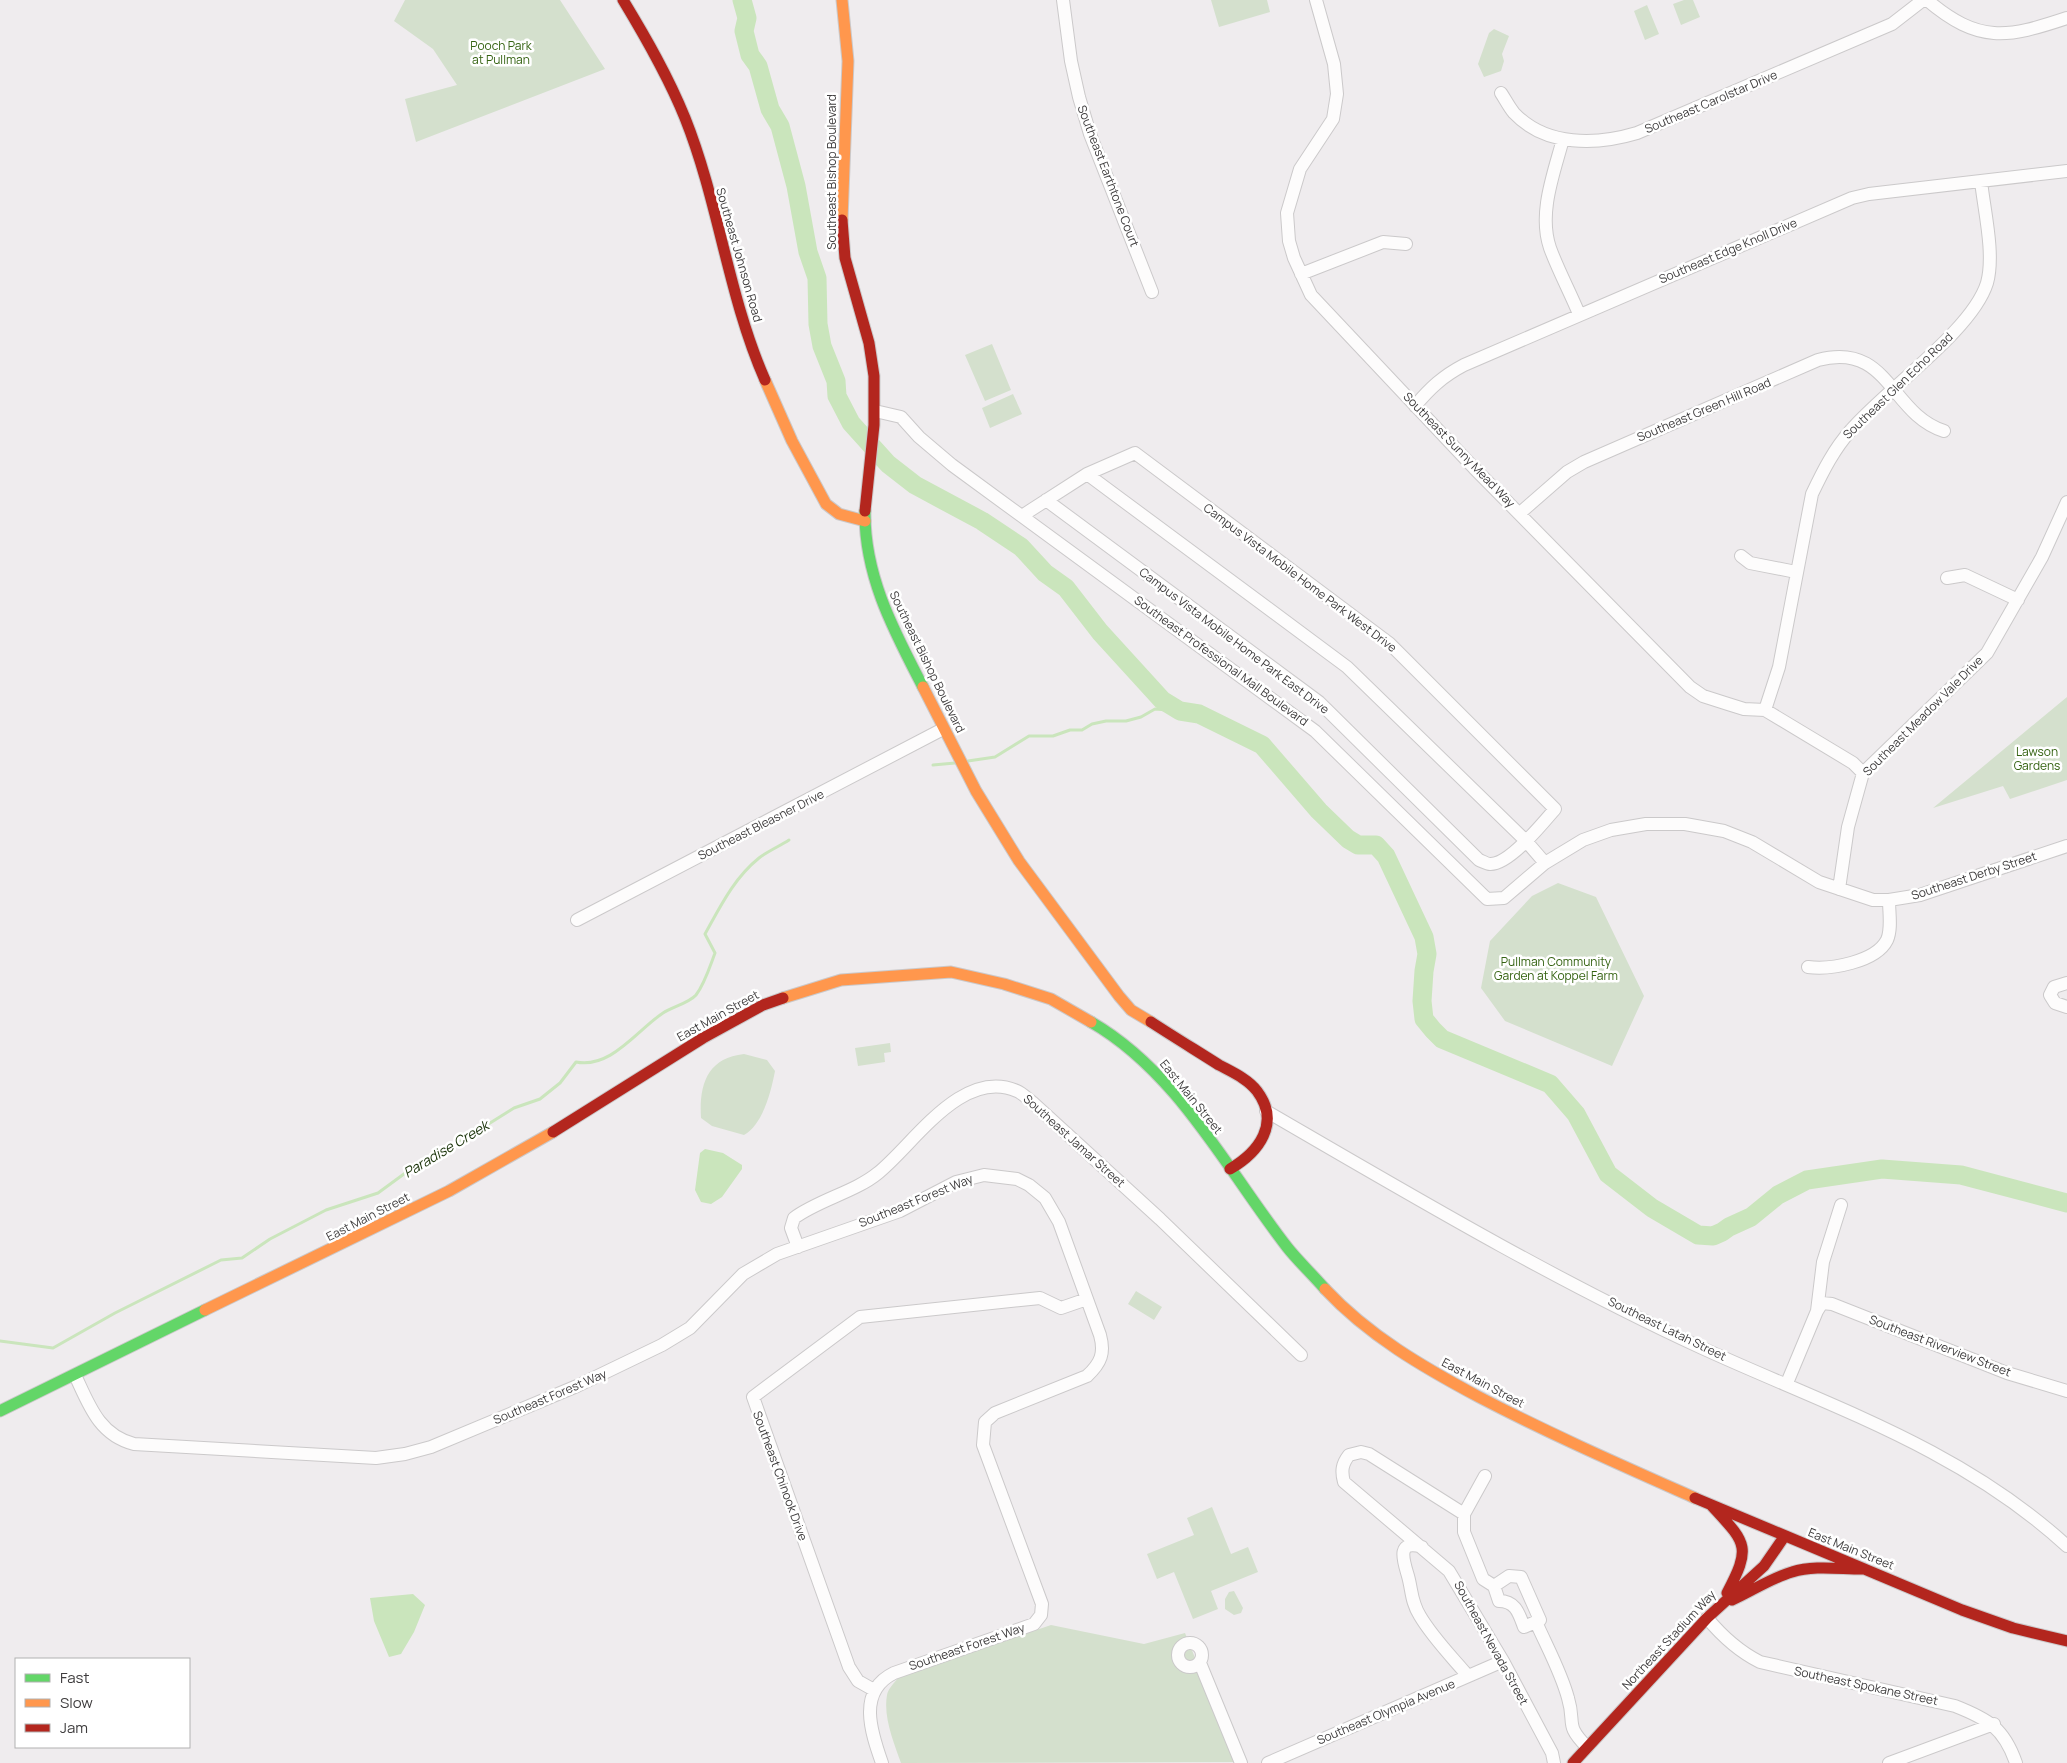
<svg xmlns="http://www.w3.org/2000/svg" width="2067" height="1763" font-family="Manrope,sans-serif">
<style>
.green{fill:#d4e0cd}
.water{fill:#cae5bc}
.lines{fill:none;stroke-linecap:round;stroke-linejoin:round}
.stream{stroke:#cae5bc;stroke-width:3}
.river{stroke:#cae5bc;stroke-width:19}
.street-casing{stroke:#cbc9ca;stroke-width:14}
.fast-casing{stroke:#cbc9ca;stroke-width:13}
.slow-casing{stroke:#cbc9ca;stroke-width:13}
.jam-casing{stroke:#cbc9ca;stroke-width:13}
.street{stroke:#fdfcfc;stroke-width:12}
.fast{stroke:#63d668;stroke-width:11}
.slow{stroke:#ff974d;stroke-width:11}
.jam{stroke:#b3261e;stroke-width:11}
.labels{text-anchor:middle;stroke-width:5;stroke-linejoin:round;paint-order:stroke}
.park-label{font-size:12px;fill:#356312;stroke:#fff}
.street-label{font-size:12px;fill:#3e3c3d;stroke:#fff}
.water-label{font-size:14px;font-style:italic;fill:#1a3309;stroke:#fff}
</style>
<rect width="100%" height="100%" fill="#efecee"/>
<path class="green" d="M405 0H560L605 69 416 142 405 99 457 85 433 49 394 21Z
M1211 0H1267L1270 12 1219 27Z
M1684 0H1693L1700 17 1681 25 1673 4Z
M1647 5 1659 34 1645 40 1634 11Z
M1494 29 1509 36 1502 54 1504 61 1501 71 1484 77 1478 64 1489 33Z
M992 344 1011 390 985 401 965 355Z
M1013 394 1022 414 990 428 982 408Z
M2067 697V780L2010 799 2003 786 1933 808Z
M1558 883 1596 897 1644 996 1612 1066 1505 1021 1481 988 1490 941 1532 896Z
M890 1043 891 1052 884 1053 885 1062 858 1066 855 1048Z
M744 1054 767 1060 775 1071C771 1092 763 1124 744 1135L712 1126 701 1118C699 1085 707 1058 744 1054Z
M1136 1291 1162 1307 1154 1320 1128 1304Z
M1212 1507 1231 1554 1248 1547 1258 1572 1211 1591 1218 1609 1193 1619 1174 1572 1157 1579 1147 1554 1194 1535 1187 1518Z
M1234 1591 1243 1608 1241 1613 1234 1615 1225 1609V1599L1229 1592Z
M1051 1625 1144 1644 1185 1633 1237 1762 901 1763C894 1743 883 1717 887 1695 888 1689 894 1683 898 1678Z"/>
<path class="water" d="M705 1149 723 1153 742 1165V1169L722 1197 711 1204 701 1202 695 1190 700 1153Z
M413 1594 425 1605 414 1632 401 1654 389 1657 374 1621 370 1598Z"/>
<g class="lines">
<path class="stream" d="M968 761 995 757 1029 736H1053L1070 730H1082L1092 724 1106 721H1126L1141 717 1155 709 1180 711
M933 765 955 763
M0 1341 53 1348 115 1313 221 1260 242 1258 270 1239 326 1210 378 1193 423 1160 439 1155 514 1108 540 1099 560 1083 576 1062C611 1069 637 1030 663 1013 672 1007 689 1003 696 995 705 983 710 966 715 953L705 934C720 907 734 878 759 858 768 851 780 846 789 840"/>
<path class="river" d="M742 0 747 18 744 31 750 55 758 66 770 109 780 126 796 186 808 252 817 278 818 324 822 346 836 381 837 396 851 423 888 464 915 485 982 521 1021 547 1045 573 1066 588 1100 632 1162 700 1180 711 1199 714 1262 745 1319 811 1348 839 1358 845H1376L1386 856 1424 937 1427 954 1424 971 1422 1001 1424 1019 1433 1030 1442 1039 1550 1084 1576 1114 1608 1174 1652 1208 1698 1235 1713 1236 1722 1232 1729 1227 1751 1217 1778 1195 1807 1180 1882 1169 1961 1175 2067 1203"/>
<defs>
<path id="street" d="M1063 0 1071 61 1079 97 1090 134 1152 292
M1316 0 1334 64 1337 94 1333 119 1300 169 1287 213 1289 241 1294 258 1311 295 1474 468 1690 687 1703 696 1728 704 1744 709 1765 710 1853 763 1863 773
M1927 0C1979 44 2007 38 2067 18
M1501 93C1505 99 1509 107 1514 113 1546 147 1597 145 1637 133L1892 24 1923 0
M1563 139C1554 173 1538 213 1550 248 1558 270 1570 292 1579 314
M1301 274 1383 242 1406 244
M1415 406C1430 388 1443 376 1464 365L1852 198 1869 194 2067 171
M875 411 901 417 919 437 952 465 1315 731 1487 899 1504 898 1545 863 1583 840 1611 830 1646 824H1685L1724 831 1752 842 1819 882 1873 900H1889L1920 895 2067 846
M1087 474 1347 667 1526 841 1545 863
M1520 513 1567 472 1584 462 1818 360C1889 341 1890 414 1944 431
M1022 516 1031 510 1087 474 1135 453 1389 643 1555 809C1543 823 1509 865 1490 864 1487 864 1482 861 1479 860L1319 702 1046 500
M1741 556 1750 563 1796 572
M1947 578 1965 575 2018 600
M1765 710 1779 667 1812 494C1823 471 1834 449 1851 430 1886 389 1972 331 1987 283 1995 254 1984 210 1981 181
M1839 889 1848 827 1863 773 1987 653 2042 557 2067 502
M577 920 943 729
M1808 967C1830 970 1876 962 1887 940 1892 929 1889 913 1889 900
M2067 983 2054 987 2050 995 2055 1003 2067 1007
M1266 1111C1409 1194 1552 1279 1702 1348 1831 1407 1960 1448 2067 1546
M798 1247 791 1228 794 1218C818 1200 855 1192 878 1173 914 1144 962 1067 1017 1091 1022 1093 1028 1099 1032 1102L1160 1219 1301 1355
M1817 1311 1822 1303 1832 1304 2007 1373 2067 1391
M75 1375C89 1405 99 1435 134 1444L376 1458 405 1454 431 1447 577 1386 662 1345 690 1328 743 1274 777 1254 900 1211 956 1182 984 1175 1017 1179 1029 1185 1045 1198 1059 1222 1100 1335C1105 1353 1101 1363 1087 1376L995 1413 985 1422 983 1445 1042 1604 1041 1615 1034 1624 894 1673C857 1691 871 1732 882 1763
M1787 1383 1817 1311 1823 1262 1841 1205
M1485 1476 1464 1514 1369 1454 1361 1452 1349 1455C1342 1464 1341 1471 1344 1482L1449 1571 1503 1661 1552 1753 1554 1763
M1464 1514V1532L1483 1579 1494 1586 1499 1601C1516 1601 1519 1614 1524 1627L1540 1620 1521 1577 1509 1576 1494 1586
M1422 1547C1395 1539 1404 1562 1408 1576 1412 1590 1411 1602 1420 1616 1433 1638 1452 1657 1468 1676
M1707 1618C1722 1636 1738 1651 1760 1662L1955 1706C1988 1719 2004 1728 2016 1763
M1536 1622C1547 1647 1561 1672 1568 1698 1576 1724 1564 1724 1587 1747
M1178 1655a12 12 0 1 1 24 0a12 12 0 1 1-24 0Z
M1200 1663 1241 1763
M874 1690 858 1681 849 1667 753 1397 860 1317 1040 1298 1061 1308 1087 1299
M1268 1763 1503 1661
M1889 1763 1994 1724"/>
<path id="fast" d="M865 511C864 576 894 631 923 687
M1091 1022C1178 1072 1227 1170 1287 1247 1298 1261 1313 1275 1325 1289
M0 1411 205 1310"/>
<path id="slow" d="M842 220 848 61 842 0
M765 380 792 441 826 504 839 514 865 521
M923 687 976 791 1019 861 1119 996 1131 1010 1151 1022
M783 998 841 980 951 972 1004 984 1051 999 1091 1022
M1325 1289C1369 1336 1423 1367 1479 1397 1550 1434 1623 1466 1695 1498
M205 1310 449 1191 553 1132"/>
<path id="jam" d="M623 0C646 38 668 76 685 118 719 203 728 296 765 380
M842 220 845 258 869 343 874 376V425L865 511
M1151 1022C1174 1037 1197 1051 1219 1065 1232 1072 1248 1079 1257 1091 1281 1123 1259 1152 1230 1169
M553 1132 703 1038 763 1005 783 998
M1695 1498 1962 1610 2013 1628 2067 1641
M1712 1506C1746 1543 1752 1546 1727 1593
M1732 1600C1752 1591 1771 1578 1792 1572 1814 1565 1839 1569 1862 1569
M1573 1763 1707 1618 1764 1566 1784 1537"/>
</defs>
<use href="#street" class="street-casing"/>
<use href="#fast" class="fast-casing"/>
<use href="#slow" class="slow-casing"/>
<use href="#jam" class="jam-casing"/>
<use href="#street" class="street"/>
<use href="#fast" class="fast"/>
<use href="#slow" class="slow"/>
<use href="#jam" class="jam"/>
</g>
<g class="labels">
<g class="park-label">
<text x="501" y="50">Pooch Park<tspan x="501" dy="14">at Pullman</tspan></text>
<text x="2037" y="756">Lawson<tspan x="2037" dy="14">Gardens</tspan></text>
<text x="1556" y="966">Pullman Community<tspan x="1556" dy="14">Garden at Koppel Farm</tspan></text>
</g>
<g class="street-label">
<text transform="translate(1711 102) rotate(-23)" y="4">Southeast Carolstar Drive</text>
<text transform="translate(832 172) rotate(-90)" y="4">Southeast Bishop Boulevard</text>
<text transform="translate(1108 176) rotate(69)" y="4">Southeast Earthtone Court</text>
<text transform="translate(1728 251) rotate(-23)" y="4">Southeast Edge Knoll Drive</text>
<text transform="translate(739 255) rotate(74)" y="4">Southeast Johnson Road</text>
<text transform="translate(1898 386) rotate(-44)" y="4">Southeast Glen Echo Road</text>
<text transform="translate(1704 410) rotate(-23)" y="4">Southeast Green Hill Road</text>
<text transform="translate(1459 450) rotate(46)" y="4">Southeast Sunny Mead Way</text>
<text transform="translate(1300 578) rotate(37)" y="4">Campus Vista Mobile Home Park West Drive</text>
<text transform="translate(1234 641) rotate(37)" y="4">Campus Vista Mobile Home Park East Drive</text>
<text transform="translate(1221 661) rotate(36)" y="4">Southeast Professional Mall Boulevard</text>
<text transform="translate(927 662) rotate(64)" y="4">Southeast Bishop Boulevard</text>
<text transform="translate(1923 716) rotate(-45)" y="4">Southeast Meadow Vale Drive</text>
<text transform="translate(761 825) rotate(-27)" y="4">Southeast Bleasner Drive</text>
<text transform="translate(1974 876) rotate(-18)" y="4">Southeast Derby Street</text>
<text transform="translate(718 1016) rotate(-29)" y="4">East Main Street</text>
<text transform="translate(1191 1097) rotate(51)" y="4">East Main Street</text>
<text transform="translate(1074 1141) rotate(42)" y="4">Southeast Jamar Street</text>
<text transform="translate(916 1201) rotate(-22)" y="4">Southeast Forest Way</text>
<text transform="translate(368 1217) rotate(-27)" y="4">East Main Street</text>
<text transform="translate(1667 1329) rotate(26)" y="4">Southeast Latah Street</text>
<text transform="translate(1940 1346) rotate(21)" y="4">Southeast Riverview Street</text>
<text transform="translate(1483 1383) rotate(28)" y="4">East Main Street</text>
<text transform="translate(550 1397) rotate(-23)" y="4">Southeast Forest Way</text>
<text transform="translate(780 1476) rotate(70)" y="4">Southeast Chinook Drive</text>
<text transform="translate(1851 1549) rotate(22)" y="4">East Main Street</text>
<text transform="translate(1669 1640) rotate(-47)" y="4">Northeast Stadium Way</text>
<text transform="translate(1491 1643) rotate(61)" y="4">Southeast Nevada Street</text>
<text transform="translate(967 1647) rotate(-19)" y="4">Southeast Forest Way</text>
<text transform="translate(1866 1686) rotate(12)" y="4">Southeast Spokane Street</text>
<text transform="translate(1386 1712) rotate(-23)" y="4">Southeast Olympia Avenue</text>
</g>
<g class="water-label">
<text transform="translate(446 1149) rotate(-31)" y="5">Paradise Creek</text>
</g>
</g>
<rect x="15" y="1658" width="175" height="90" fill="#ffffff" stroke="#b2b1b1"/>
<rect x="25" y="1674" width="25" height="8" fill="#63d668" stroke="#b2b1b1"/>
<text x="60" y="1683" font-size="15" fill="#3e3c3d">Fast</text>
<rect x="25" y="1699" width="25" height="8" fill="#ff974d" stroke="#b2b1b1"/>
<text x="60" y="1708" font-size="15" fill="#3e3c3d">Slow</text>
<rect x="25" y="1724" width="25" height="8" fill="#b3261e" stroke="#b2b1b1"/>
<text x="60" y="1733" font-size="15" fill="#3e3c3d">Jam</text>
</svg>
